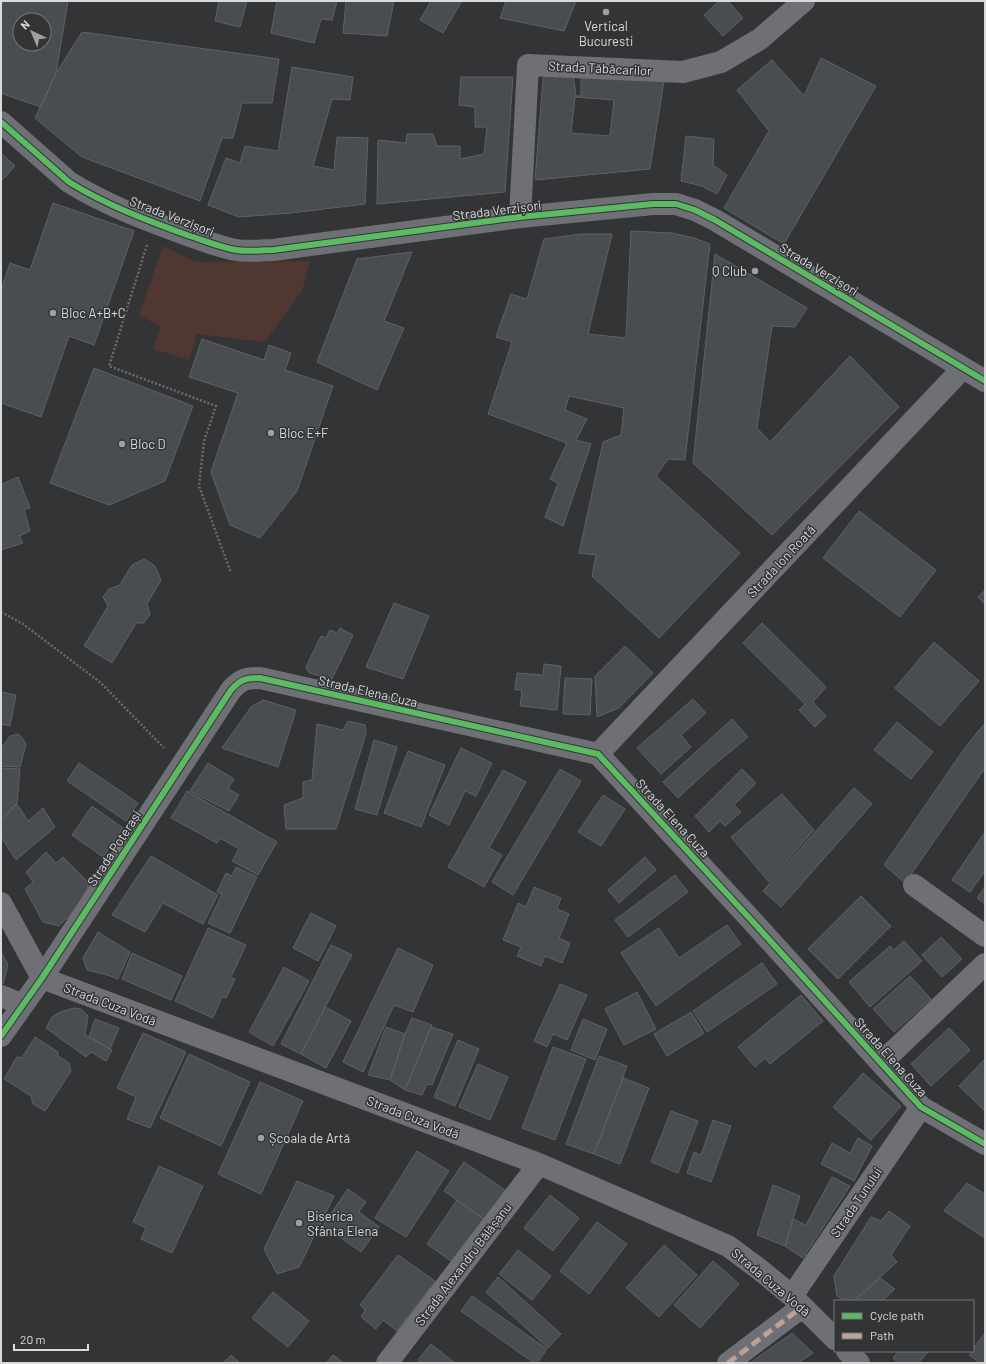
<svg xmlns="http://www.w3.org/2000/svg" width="986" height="1364" font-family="Barlow,sans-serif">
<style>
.green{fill:#503732}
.building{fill:#494c51;stroke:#606162;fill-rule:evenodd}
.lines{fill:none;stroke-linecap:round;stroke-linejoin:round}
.path{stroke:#6a6b6e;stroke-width:2.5;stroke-dasharray:2 2;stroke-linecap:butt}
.minor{stroke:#6e7075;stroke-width:22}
.quiet{stroke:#bda197;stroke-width:5;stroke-dasharray:10 5;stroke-linecap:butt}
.cycleway-casing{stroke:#323436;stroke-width:8}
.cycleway{stroke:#5cba63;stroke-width:6}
.poi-dot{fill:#9fa0a2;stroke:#323436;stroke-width:1.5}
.labels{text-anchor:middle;stroke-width:3;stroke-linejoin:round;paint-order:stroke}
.poi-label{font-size:13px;fill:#d9dadc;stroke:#323436;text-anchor:start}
.street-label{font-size:13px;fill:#d9dadc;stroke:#323436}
</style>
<rect width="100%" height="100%" fill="#333435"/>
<path class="green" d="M163 246 196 262 310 261 302 291 265 342 197 334 189 360 153 349 161 327 139 315Z"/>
<path class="building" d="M1 1H68L56 73 41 107 3 94 1 91ZM20 20H44V44H20Z
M219 1H247L240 27 215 21Z
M277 1H337L332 20 321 19 314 43 271 33Z
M346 1H394L387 36 343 33Z
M431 1H462L443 33 420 20Z
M506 1H576L564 31 500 18Z
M719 1H728L743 18 723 36 704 15Z
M82 32 279 59 272 103H242L233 138H222L200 201 82 157 35 118 56 73Z
M821 58 876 86 784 244 724 208 769 131 737 90 772 60 804 96Z
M292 67 353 77 350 100 332 99 313 166 334 170 337 137 368 138 365 204 291 213 239 217 208 205 226 158 240 163 245 146 278 151Z
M546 73 573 75 576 96H581V77L664 81 650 169 535 180 543 79ZM575 97 614 100 610 136 571 133Z
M461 77H513L505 192 377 204 378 140 406 143 407 134H433L437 146H460V159L484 154 487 127H475V107L459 105Z
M686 136 714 139 713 165 727 175 717 194 702 186 681 181Z
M1 153 15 166 1 181Z
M53 203 134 231 94 345 69 336 41 417 1 403V291L10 263 30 270Z
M631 231 672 233 694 238 710 244 685 460 668 459 656 476 740 553 659 638 592 576 596 555 579 553 603 442 621 435 624 408 569 396 565 410 587 419 576 440 591 444 563 526 545 517 558 483 550 479 567 443 488 414 512 342 496 337 511 294 527 299 544 239 581 234H612L588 334 626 338Z
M412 252 384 321 404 328 377 390 317 362 357 259Z
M715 254 807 308 795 327 772 326 757 428 770 442 850 356 899 407 772 535 693 463Z
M202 339 264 360 269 345 291 353 285 370 333 386 297 491 260 538 230 525 211 472 238 393 189 377Z
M94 368 193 406 165 481 109 505 50 483Z
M18 477 30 508 24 509 30 531 19 536 23 543 1 550V482L2 484Z
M859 511 936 570 900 617 823 558Z
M144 559 155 566 161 580 147 604 150 614 144 623H136L112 663 84 646 108 606 103 597 109 589 120 585 132 565Z
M985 590V604L978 597Z
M394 603 429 616 403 679 366 667Z
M762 623 826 687 813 702 826 716 815 727 799 710 805 704 743 643Z
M340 628 353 635 332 679 309 673 306 667 321 636 326 638 330 630 337 633Z
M934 642 979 681 940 726 895 688Z
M625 646 653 673 619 708 597 717 595 676Z
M544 664 561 666 557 710 520 706 522 690H515L517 673 543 675Z
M565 678 592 679 590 715 563 714Z
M1 692 16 695 10 726 1 724Z
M693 699 706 713 681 735 691 747 661 774 637 748Z
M263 700 296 710 278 767 222 748 251 707Z
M732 719 748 737 708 770 678 798 663 782Z
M348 721 365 725 366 734 336 829H286L284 805 303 798V782L312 780 317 724 343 730Z
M897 722 933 752 911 779 874 750Z
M985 723V768L905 883 884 865 967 745Z
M18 734 23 739 26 744 20 767 1 766V745H4L10 736Z
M374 740 397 747 377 815 355 809Z
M461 748 492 763 476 796 465 791 449 825 429 815Z
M408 751 445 765 421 827 384 813Z
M79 763 138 803 126 821 67 781Z
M208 763 234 779 228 789 239 795 229 811 190 791Z
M1 768 20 769 17 803 1 819Z
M560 769 581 781 513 895 492 882Z
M742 769 756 783 734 805 741 812 725 826 720 821 709 832 695 816Z
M503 770 526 782 489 848 502 855 484 887 448 867Z
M854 788 872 804 781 907 763 891Z
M187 791 277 842 258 875 232 861 239 849 220 838 217 843 171 818Z
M782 794 814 830 769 882 731 837Z
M603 795 625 809 601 846 578 832Z
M17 804 28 821 43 808 55 827 16 860 1 837V821Z
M92 806 123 828 103 857 72 835Z
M985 832V871L970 892 952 880Z
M46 852 56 863 63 857 88 882V897L59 926 43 922 25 889 33 882 26 872Z
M151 856 218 895 203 924 163 903 145 932 112 915Z
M645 857 656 870 619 903 608 890Z
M236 867 257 877 230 933 208 923 222 894 217 892 226 873 232 876Z
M675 875 688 892 628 937 615 920Z
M534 887 561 898 557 909 569 914 559 938 570 943 562 963 545 956 541 966 517 956 521 947 503 940 518 903 526 907Z
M985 887V904L977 898Z
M861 896 891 926 838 979 808 949Z
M311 913 336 926 318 961 293 948Z
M727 925 741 944 656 1006 621 953 659 928 679 958Z
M208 928 246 945 231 977 235 979 226 998 222 997 213 1018 175 1001Z
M98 932 130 952 118 979 107 975 87 970 83 958Z
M941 937 962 959 942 977 922 955Z
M904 941 922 961 870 1007 849 982 890 946 894 950Z
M331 945 352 955 301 1054 281 1044Z
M398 948 433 965 413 1012 394 1005 363 1072 343 1062Z
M1 952 8 965 3 984 1 983Z
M132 953 182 976 171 1000 122 979Z
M762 963 777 984 707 1032 693 1011Z
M284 967 309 981 273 1046 249 1032Z
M910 976 931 999 894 1032 873 1009Z
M560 984 587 995 567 1040 553 1034 547 1047 534 1041Z
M637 992 656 1029 624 1045 605 1009Z
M801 995 823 1021 770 1064 765 1058 755 1067 738 1047Z
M325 1007 351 1021 326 1068 301 1054Z
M74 1008 81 1009 88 1016 85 1035 112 1050 106 1061 91 1052 86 1057 46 1028 52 1017 60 1012Z
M691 1012 704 1033 667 1056 654 1034Z
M412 1018 432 1025 405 1090 390 1080 405 1034Z
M95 1019 119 1028 110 1049 89 1037Z
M583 1019 607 1029 595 1060 571 1050Z
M386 1027 405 1034 390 1080 368 1075Z
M431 1027 453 1034 432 1085 427 1084 422 1095 405 1090Z
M949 1028 970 1050 931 1086 911 1064Z
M143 1033 186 1052 150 1128 127 1119 136 1097 117 1088Z
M35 1037 58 1052V1056L69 1063 71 1071 45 1111 33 1104 31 1096 4 1079 17 1057 22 1058Z
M458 1040 479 1049 455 1106 434 1097Z
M553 1047 586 1059 555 1140 522 1128Z
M189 1054 250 1082 221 1146 160 1118Z
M599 1056 627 1066 594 1154 566 1144Z
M985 1059V1111L959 1086Z
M478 1064 508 1077 490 1120 459 1107Z
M863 1073 901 1106 871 1140 833 1107Z
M623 1078 649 1088 620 1164 594 1154Z
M260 1082 303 1101 261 1194 218 1174Z
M671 1111 698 1121 678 1173 651 1162Z
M713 1120 731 1126 711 1182 687 1173 694 1152 701 1155Z
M858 1138 872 1146 854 1181 821 1164 832 1143 850 1153Z
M417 1151 449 1171 406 1237 375 1218Z
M464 1162 505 1190 485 1220 444 1191Z
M159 1166 203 1186 172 1253 141 1239 146 1228 133 1222Z
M832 1177 850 1186 803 1258 785 1246 793 1219 806 1225Z
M297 1181 334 1196 299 1267 277 1274 264 1249Z
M967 1183 985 1194V1238L944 1211Z
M773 1185 800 1196 785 1246 757 1235Z
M348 1189 366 1202 359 1212 379 1227 361 1252 323 1225Z
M550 1195 579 1218 553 1251 524 1228Z
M457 1200 485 1220 454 1263 427 1244Z
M889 1211 910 1226 891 1255 897 1262 854 1301H844L837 1296 834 1276 871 1217 881 1221Z
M597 1222 627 1244 589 1294 560 1271Z
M664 1245 697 1275 659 1317 626 1288Z
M518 1250 551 1276 532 1300 499 1274Z
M398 1255 435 1281 397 1331 383 1320 376 1329 361 1317 365 1310 360 1305Z
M713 1261 739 1284 700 1328 674 1305Z
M498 1277 561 1334 548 1348 486 1292Z
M880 1278 895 1289 882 1301H854Z
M273 1292 309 1321 288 1347 252 1318Z
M472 1296 547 1349 537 1363H534L461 1311Z
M792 1333 813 1353 798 1363H750Z
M985 1333V1363H980L969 1355 973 1351V1349Z
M431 1344 455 1363H422L418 1360Z
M899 1351H929L918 1363H898L893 1358Z
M231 1355 240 1363H223Z
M333 1355 344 1363H326Z"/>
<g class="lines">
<path class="path" d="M147 245 109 366 216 406 204 441 199 486 231 573
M1 612 23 624 101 683 164 748"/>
<path class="minor" d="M1 122 69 182C106 205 146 220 187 235 203 240 219 247 236 250 248 252 261 250 273 250L520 217 653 204H676L695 210 715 220 985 381
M520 217 528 65 683 72 721 62 760 39 804 1
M598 754 963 368
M914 885 985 936
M1 903 42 978 539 1164 728 1246 759 1269 792 1296 835 1339
M1 996 23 1005
M1 1036 42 978 231 690C241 679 246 678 260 678L598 754 754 923 921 1107 985 1144
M881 1063 985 964
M792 1296 921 1107
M847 1351 859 1363
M387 1363 539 1164
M728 1363 802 1307"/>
<path class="quiet" d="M728 1363 802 1307"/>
<defs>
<path id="cycleway" d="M1 122 69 182C106 205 146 220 187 235 203 240 219 247 236 250 248 252 261 250 273 250L520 217 653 204H676L695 210 715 220 985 381
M1 1036 42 978 231 690C241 679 246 678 260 678L598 754 754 923 921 1107 985 1144"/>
</defs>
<use href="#cycleway" class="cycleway-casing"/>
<use href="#cycleway" class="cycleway"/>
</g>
<g class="poi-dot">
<circle cx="606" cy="12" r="4"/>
<circle cx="755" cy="271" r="4"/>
<circle cx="53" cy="313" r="4"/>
<circle cx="271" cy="433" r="4"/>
<circle cx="122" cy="444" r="4"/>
<circle cx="261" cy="1138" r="4"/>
<circle cx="299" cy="1223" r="4"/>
</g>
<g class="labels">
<g class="poi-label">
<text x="606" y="31" text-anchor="middle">Vertical<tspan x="606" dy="15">Bucuresti</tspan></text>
<text x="747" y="276" text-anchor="end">Q Club</text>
<text x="61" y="318">Bloc A+B+C</text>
<text x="279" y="438">Bloc E+F</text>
<text x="130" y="449">Bloc D</text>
<text x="269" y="1143">Școala de Artă</text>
<text x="307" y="1221">Biserica<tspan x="307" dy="15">Sfânta Elena</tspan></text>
</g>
<g class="street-label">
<text transform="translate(600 68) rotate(3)" y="5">Strada Tăbăcarilor</text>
<text transform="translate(497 210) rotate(-7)" y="5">Strada Verzișori</text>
<text transform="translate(172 216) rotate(21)" y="5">Strada Verzișori</text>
<text transform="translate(819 269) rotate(31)" y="5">Strada Verzișori</text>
<text transform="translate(781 561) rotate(-47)" y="5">Strada Ion Roată</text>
<text transform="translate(368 691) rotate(13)" y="5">Strada Elena Cuza</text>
<text transform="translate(673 818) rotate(47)" y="5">Strada Elena Cuza</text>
<text transform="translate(114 848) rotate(-57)" y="5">Strada Poterași</text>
<text transform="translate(110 1004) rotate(21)" y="5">Strada Cuza Vodă</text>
<text transform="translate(891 1057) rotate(48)" y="5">Strada Elena Cuza</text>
<text transform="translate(413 1117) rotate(21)" y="5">Strada Cuza Vodă</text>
<text transform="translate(856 1202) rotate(-56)" y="5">Strada Tunului</text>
<text transform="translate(463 1264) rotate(-53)" y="5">Strada Alexandru Bălășanu</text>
<text transform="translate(771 1282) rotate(40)" y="5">Strada Cuza Vodă</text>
</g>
</g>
<rect width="986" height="1364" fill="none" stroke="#d9dadc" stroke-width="4"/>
<rect x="834" y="1300" width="140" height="52" fill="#323436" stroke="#757678"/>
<rect x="842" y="1313" width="20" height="6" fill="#5cba63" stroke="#757678"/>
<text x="870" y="1320" font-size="12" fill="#d9dadc">Cycle path</text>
<rect x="842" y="1333" width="20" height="6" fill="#bda197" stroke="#757678"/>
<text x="870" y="1340" font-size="12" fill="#d9dadc">Path</text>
<g transform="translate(32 32) rotate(316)"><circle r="19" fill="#323436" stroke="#757678"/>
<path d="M0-3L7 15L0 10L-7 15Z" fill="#9fa0a2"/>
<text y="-6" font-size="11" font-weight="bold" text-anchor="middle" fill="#d9dadc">N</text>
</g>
<path d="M14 1344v6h74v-6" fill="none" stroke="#d9dadc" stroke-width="2"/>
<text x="20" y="1344" font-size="12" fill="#d9dadc" stroke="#323436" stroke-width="3" paint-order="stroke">20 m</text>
</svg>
